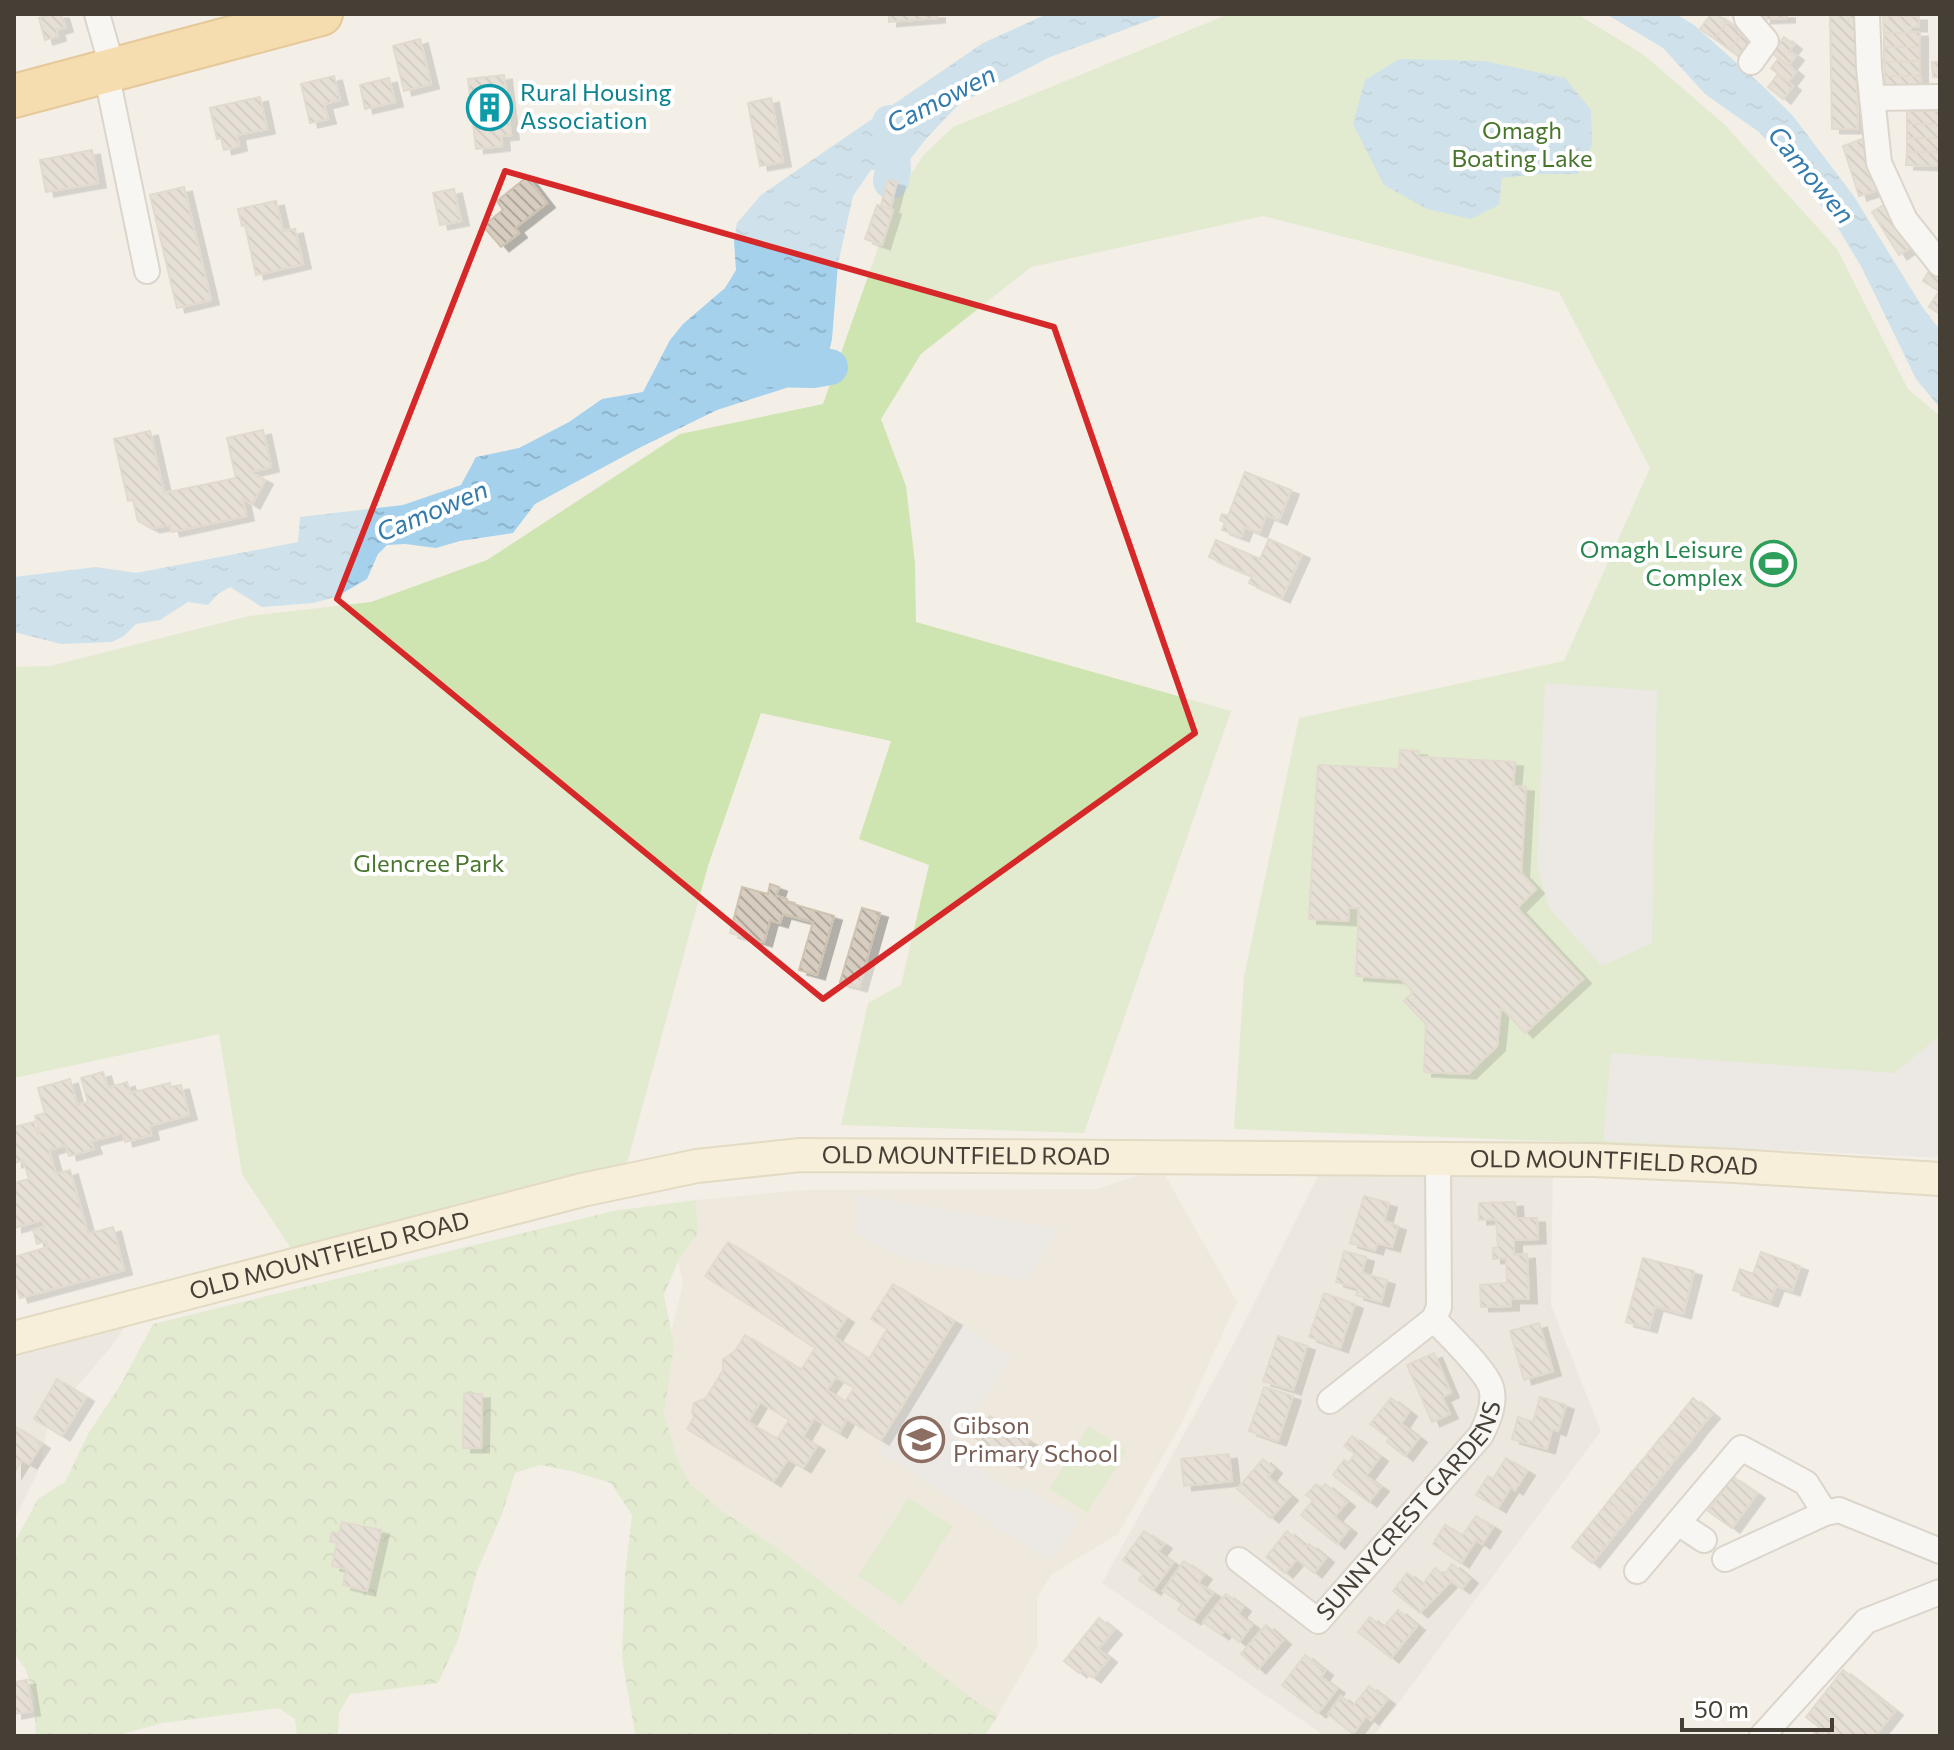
<svg xmlns="http://www.w3.org/2000/svg" width="1954" height="1750" font-family="Commissioner,sans-serif">
<style>
.residential{fill:#e6e1d5}
.education{fill:#ebe3d1}
.forest{fill:url(#forest-crowns)}
.park{fill:#cfe5b1}
.parking{fill:#e4e2df}
.water{fill:url(#water-ripples)}
.lines{fill:none;stroke-linecap:round;stroke-linejoin:round}
.river{stroke:#a5d1ed;stroke-width:36}
.building{fill:url(#building-back-hatch);stroke:#cec2b0;stroke-width:2;fill-rule:evenodd;filter:url(#shadow)}
.street-casing{stroke:#beb6aa;stroke-width:28}
.secondary-casing{stroke:#d1c198;stroke-width:36}
.highway-casing{stroke:#d79c3c;stroke-width:46}
.street{stroke:#fff;stroke-width:24}
.secondary{stroke:#fcefc7;stroke-width:32}
.highway{stroke:#f8c76c;stroke-width:42}
.marked{fill:none;stroke:#d62828;stroke-width:6;stroke-linejoin:round}
.labels{text-anchor:middle;stroke-width:8;stroke-linejoin:round;paint-order:stroke}
.culture-label{font-size:24px;fill:#0d838f;stroke:#fff;text-anchor:start}
.park-label{font-size:24px;fill:#48752c;stroke:#fff}
.leisure-label{font-size:24px;fill:#27864d;stroke:#fff;text-anchor:end}
.street-label{font-size:24px;fill:#453f36;stroke:#fff}
.education-label{font-size:24px;fill:#785e54;stroke:#fff;text-anchor:start}
.water-label{font-size:26px;font-style:italic;fill:#337bad;stroke:#fff}
</style>
<defs>
<pattern id="forest-crowns" width="20" height="18" patternUnits="userSpaceOnUse" patternTransform="scale(2)"><rect width="20" height="18" fill="#cfe5b1"/><path d="M2 6a3 3 0 1 1 6 0M12 15a3 3 0 1 1 6 0" fill="none" stroke="#b3c699"/></pattern>
<pattern id="water-ripples" width="26" height="14" patternUnits="userSpaceOnUse" patternTransform="scale(2)"><rect width="26" height="14" fill="#a5d1ed"/><path d="M2 4q2-2 4 0t4 0M15 11q2-2 4 0t4 0" fill="none" stroke="#8fb4cc"/></pattern>
<pattern id="building-back-hatch" width="6" height="6" patternUnits="userSpaceOnUse" patternTransform="scale(2)"><rect width="6" height="6" fill="#d7cdc0"/><path d="M-1 5l2 2M0 0l6 6M5-1l2 2" fill="none" stroke="#b0a89d"/></pattern>
<filter id="shadow"><feDropShadow dx="8" dy="4.5" stdDeviation="0" flood-color="#0004"/></filter>
</defs>
<rect width="100%" height="100%" fill="#f3efe7"/>
<path class="residential" d="M1553 1161 1551 1305 1601 1431 1374 1736H1325L1102 1583 1233 1345 1320 1172Z
M139 1306 111 1347 49 1419 40 1467 14 1521V1349Z"/>
<path class="education" d="M1161 1168 1237 1302 1182 1423 1118 1534 1052 1574 1037 1598V1647L998 1715 974 1700 778 1548 721 1510 690 1484 677 1458 664 1414 674 1346 671 1331 683 1284 678 1261 698 1233 696 1200 803 1190 1097 1189Z"/>
<path class="forest" d="M696 1200 698 1233 678 1261 664 1295 674 1346 664 1414 677 1458 690 1484 721 1510 778 1548 974 1700 998 1715 985 1736 635 1734 622 1658 625 1575 632 1515 611 1483 571 1471 540 1465 515 1473 502 1514 477 1571 458 1640 438 1683 350 1694 339 1713 338 1736H297L295 1719 279 1708 162 1723 115 1736H36L34 1698 26 1670 14 1653V1543L38 1499 65 1482 88 1434 121 1384 153 1324 613 1211Z"/>
<path class="park" d="M1229 14H1577L1644 55 1725 125 1837 249 1908 389 1940 416V1156L1234 1129 1244 977 1299 718 1564 661 1650 468 1559 292 1263 216 1031 267 921 354 881 419 906 486 915 563 916 622 1231 711 1084 1133 841 1125 868 1003 901 985 929 865 859 839 891 741 761 713 708 866 627 1163 292 1250 242 1174 219 1034 14 1078V667L50 666 249 616 371 602 487 560 680 434 823 404 896 197 923 156 953 127Z
M1089 1426 1127 1451 1087 1513 1049 1489Z
M908 1498 953 1526 902 1605 858 1576Z"/>
<path class="parking" d="M1545 683 1657 691 1652 943 1602 966 1549 908 1537 866Z
M1940 1035V1158L1603 1141 1611 1053 1895 1073Z
M858 1195 1059 1229 1027 1281 904 1258 855 1233Z
M960 1323 1012 1356 952 1451 1016 1492 1022 1484 1078 1520 1051 1562 878 1451Z"/>
<path class="water" d="M1047 14H1167L1050 57 959 104 925 140 902 170H871L853 196 838 264 832 339 827 361 786 388 717 410 641 447 535 504 513 533 460 541 436 548 405 544 387 545 378 554 367 579 336 597 313 603 262 607 230 587 218 594 208 605 188 602 160 620 136 624 124 636 112 642 61 644 14 632V577L96 567 136 573 298 542 300 517 403 505 461 485 476 457 519 448 569 422 602 399 643 392 670 340 683 324 725 288 736 270 734 241 737 223 761 195 983 43Z
M1606 14H1676L1694 25 1765 88 1793 116 1853 195 1923 308 1940 330V408L1916 379 1862 268 1835 223 1790 167 1759 132 1705 94 1663 48Z
M1399 59 1484 61 1565 78 1591 110 1592 145 1578 174H1538L1502 178 1499 205 1471 219 1427 209 1384 185 1353 124 1365 80Z"/>
<g class="lines">
<path class="river" d="M890 123 893 170 891 181
M764 369 813 370 830 367"/>
</g>
<path class="building" d="M53 14H61L65 27 56 30 58 36 45 40 39 18Z
M889 14H937V18L889 22Z
M1711 14H1716L1727 22 1715 39 1700 29Z
M1763 14H1787V18L1763 19Z
M1830 14H1856L1858 129H1832Z
M1883 16H1919V27H1911V33H1884Z
M1727 22 1742 33 1730 50 1715 39Z
M1920 32V47H1884V33Z
M1742 33 1757 44 1745 61 1730 50Z
M1784 37 1794 45 1789 51 1796 56 1788 66 1772 53Z
M420 39 431 84 404 91 393 46Z
M1884 47H1920V61L1884 62Z
M1779 58 1796 72 1788 82 1771 68Z
M1920 61V76H1885L1884 62Z
M1932 62H1940V77H1933Z
M1778 74 1793 86 1783 99 1768 87Z
M504 75 511 135 501 136 502 146 476 149 468 79Z
M334 76 340 100 324 104 328 119 310 123 301 84Z
M1885 76H1920L1921 90 1885 91Z
M389 78 395 102 365 109 360 85Z
M260 97 267 129 237 135 239 146 224 150 221 138 217 139 210 108Z
M771 98 783 162 760 166 748 103Z
M1907 111H1939V124H1907Z
M1907 124H1939V138H1907Z
M1907 138H1939V152H1907Z
M1862 139 1878 190 1859 196 1843 146Z
M92 150 98 183 46 192 40 160Z
M1907 152H1939V166L1906 165Z
M527 177 547 203 515 228 519 233 501 247 483 226 503 210 497 201Z
M887 180 897 182 890 209 881 206Z
M184 187 211 300 177 308 150 195Z
M454 189 461 221 440 225 433 193Z
M276 201 283 231 295 229 303 264 256 275 245 225 242 226 238 209Z
M1885 204 1912 246 1899 255 1872 212Z
M877 205 893 210 882 245 865 239Z
M1932 266 1940 271V314L1929 307 1939 291 1923 281Z
M263 430 271 467 250 472 265 480 252 504 242 498 246 516 172 532 170 525 152 528 138 521 133 500 128 501 114 439 150 431 164 493 236 478 227 438Z
M1245 472 1291 490 1279 520 1266 515 1259 533 1245 527 1241 537 1222 530 1225 523 1220 520 1222 514 1228 516Z
M1269 539 1302 554 1282 598 1249 583 1252 576 1209 557 1216 540 1260 559Z
M1400 750 1419 751V757L1515 762 1513 786 1526 787 1521 873 1536 889 1517 908 1583 979 1525 1033 1501 1007 1497 1046 1468 1074 1424 1072 1426 1024 1404 1001 1413 992 1401 979 1356 976 1359 908H1349L1348 921 1309 919 1318 765 1399 769Z
M770 884 779 887 776 896 787 899 786 902 834 916 817 975 799 970 813 922 783 914 780 923 770 920 764 942 730 933 742 887 768 894Z
M862 908 880 913 859 987 840 982Z
M103 1072 108 1088 127 1082 130 1093 170 1083 171 1087 181 1085 189 1115 149 1126 151 1135 125 1142 123 1133 91 1141 94 1149 69 1156 66 1145 49 1150 56 1174 70 1170 88 1234 113 1227 124 1270 20 1298 14 1278V1257L48 1247 46 1241 37 1244 33 1230 44 1227 42 1220 14 1228V1183L29 1179 23 1160 14 1163V1127L34 1122 37 1134 40 1133 35 1116 45 1113 38 1088 70 1079 77 1105 88 1102 81 1078Z
M1364 1196 1389 1203 1384 1221 1398 1226 1392 1247 1377 1243 1375 1250 1350 1243Z
M1515 1202 1516 1218H1537L1538 1239 1514 1240V1255L1527 1254 1529 1299H1511V1306L1481 1307 1480 1285 1507 1283 1506 1258 1493 1259V1248L1498 1247 1496 1219 1479 1220V1203Z
M728 1242 846 1318 834 1337 869 1359 887 1329 871 1319 893 1284 954 1321 881 1440 847 1419 839 1433 814 1418 803 1437 817 1446 803 1468 788 1459 773 1482 687 1429 694 1417 692 1412 694 1403 706 1398 723 1370V1359L735 1351 745 1335 801 1370 815 1348 705 1276ZM836 1377 854 1388 845 1402 827 1390ZM760 1402 789 1420 777 1439 748 1422Z
M1344 1251 1366 1257 1362 1273 1387 1280 1381 1302 1356 1295 1358 1288 1336 1282Z
M1761 1252 1800 1266 1792 1291 1776 1286 1770 1302 1733 1290 1740 1269 1753 1274Z
M1643 1258 1694 1271 1683 1314 1655 1306 1649 1328 1626 1322Z
M1324 1293 1355 1304 1340 1348 1309 1337Z
M1539 1323 1553 1371 1524 1380 1510 1331Z
M1278 1336 1307 1346 1293 1390 1263 1381Z
M1434 1353 1451 1393 1442 1397 1450 1414 1432 1422 1407 1365Z
M57 1379 86 1397 62 1436 34 1419Z
M1264 1387 1293 1396 1278 1441 1249 1431Z
M464 1394H482L481 1448H463Z
M1540 1397 1566 1405 1558 1431 1552 1429 1547 1449 1512 1439 1518 1417 1533 1422Z
M1391 1398 1409 1412 1401 1424 1419 1438 1405 1456 1387 1442 1389 1438 1370 1424Z
M1693 1398 1712 1414 1700 1428 1681 1413Z
M1681 1413 1700 1428 1688 1444 1669 1428Z
M990 1416 1029 1441 1014 1464 975 1438Z
M14 1426 42 1444 29 1464 22 1460 14 1473Z
M1669 1428 1688 1444 1676 1458 1657 1442Z
M1352 1436 1380 1457 1366 1476 1381 1487 1369 1502 1333 1475 1344 1460 1348 1463 1355 1454 1344 1446Z
M1657 1442 1676 1458 1664 1473 1645 1457Z
M1229 1454 1232 1481 1184 1486 1181 1459Z
M1645 1457 1664 1473 1652 1488 1632 1472Z
M1506 1458 1527 1471 1515 1490 1511 1487 1498 1508 1476 1495 1488 1476 1493 1479Z
M1263 1459 1274 1469 1268 1477 1290 1496 1271 1518 1237 1489Z
M1632 1472 1652 1488 1640 1503 1620 1487Z
M1733 1477 1757 1494 1732 1528 1708 1511Z
M1316 1484 1322 1488 1325 1484 1347 1502 1334 1517 1349 1529 1337 1544 1301 1515 1313 1500 1306 1495Z
M1620 1487 1640 1503 1628 1518 1608 1502Z
M1608 1502 1628 1518 1616 1533 1596 1517Z
M1476 1516 1493 1527 1482 1544 1476 1540 1461 1563 1433 1544 1445 1525 1462 1536Z
M1596 1517 1616 1533 1604 1548 1584 1532Z
M342 1522 381 1530 367 1591 343 1585 347 1569 332 1566 337 1543 330 1541 332 1532 339 1534Z
M1144 1531 1164 1544 1158 1552 1173 1563 1153 1590 1139 1580 1143 1574 1123 1560Z
M1287 1531 1306 1547 1309 1544 1326 1558 1314 1573 1297 1559 1285 1573 1266 1557Z
M1584 1532 1604 1548 1592 1563 1572 1547Z
M1184 1561 1204 1575 1198 1583 1213 1593 1193 1620 1178 1610 1182 1604 1163 1591Z
M1452 1564 1470 1579 1462 1589 1451 1581 1420 1613 1393 1591 1407 1573 1422 1585 1435 1568 1444 1575Z
M1226 1594 1243 1607 1238 1614 1252 1625 1239 1642 1225 1630 1221 1635 1203 1622Z
M1398 1610 1417 1626 1391 1658 1358 1632 1370 1617 1383 1628Z
M1099 1618 1114 1630 1098 1649 1109 1658 1093 1678 1082 1670 1079 1673 1064 1661Z
M1266 1625 1283 1640 1258 1669 1241 1654Z
M1305 1655 1325 1671 1321 1677 1337 1689 1318 1713 1282 1685Z
M1843 1670 1895 1711 1875 1736H1812L1819 1727 1806 1717Z
M27 1680 32 1711 14 1714V1682Z
M1369 1686 1387 1700 1371 1720 1366 1716 1353 1734 1328 1714 1341 1696 1353 1706Z"/>
<g class="lines">
<defs>
<g id="street">
<path d="M97 14 113 70"/>
<path d="M1746 14 1747 19 1766 41 1751 62"/>
<path d="M1867 14 1869 68 1879 163 1905 220 1940 264"/>
<path d="M106 72 147 271"/>
<path d="M1872 98 1940 97"/>
<path d="M1330 1401 1434 1319 1439 1307 1438 1160"/>
<path d="M1678 1523 1704 1540"/>
<path d="M1725 1559 1825 1513 1839 1510 1940 1551"/>
<path id="s1" d="M1239 1560 1318 1621 1481 1435C1488 1421 1496 1403 1491 1387 1484 1368 1448 1335 1434 1319"/>
<path d="M1637 1571 1741 1448 1806 1483 1825 1513"/>
<path d="M1762 1736 1866 1621 1940 1592"/>
</g>
<g id="secondary">
<path id="s2" d="M14 1338 582 1190 697 1166 800 1155 1594 1160 1735 1166 1940 1179"/>
</g>
<path id="highway" d="M14 96 321 14"/>
</defs>
<use href="#street" class="street-casing"/>
<use href="#secondary" class="secondary-casing"/>
<use href="#highway" class="highway-casing"/>
<use href="#street" class="street"/>
<use href="#secondary" class="secondary"/>
<use href="#highway" class="highway"/>
</g>
<path d="M0 0H1954V1750H0ZM505 171 1054 327 1195 733 823 999 337 599Z" fill="#f3efe7" fill-opacity=".55" fill-rule="evenodd"/>
<path class="marked" d="M505 171 1054 327 1195 733 823 999 337 599Z"/>
<defs>
<symbol id="building-ring" viewBox="-11 -11 22 22"><circle r="9.5" fill="#fff" stroke="#0f9aa8" stroke-width="1.5"/><path d="M-4-6H4V6H1V3H-1V6H-4ZM-2.5-4.3h1.7v1.8h-1.7ZM.8-4.3h1.7v1.8H.8ZM-2.5-1h1.7V.8h-1.7ZM.8-1h1.7V.8H.8Z" fill="#0f9aa8"/></symbol>
<symbol id="stadium-ring" viewBox="-11 -11 22 22"><circle r="9.5" fill="#fff" stroke="#2e9e5b" stroke-width="1.5"/><path d="M0-5a6.5 5 0 1 0 0 10a6.5 5 0 1 0 0-10ZM-3.5-1.8h7v3.6h-7Z" fill="#2e9e5b"/></symbol>
<symbol id="school-ring" viewBox="-11 -11 22 22"><circle r="9.5" fill="#fff" stroke="#8d6e63" stroke-width="1.5"/><path d="M0-5L7-2L0 1L-7-2ZM-4 1L0 2.5L4 1V4Q0 6-4 4Z" fill="#8d6e63"/></symbol>
</defs>
<g fill-rule="evenodd">
<use href="#building-ring" x="464" y="82" width="51" height="51"/>
<use href="#stadium-ring" x="1748" y="538" width="51" height="51"/>
<use href="#school-ring" x="896" y="1414" width="51" height="51"/>
</g>
<g class="labels">
<g class="culture-label">
<text x="520" y="101">Rural Housing<tspan x="520" dy="28">Association</tspan></text>
</g>
<g class="park-label">
<text x="1522" y="139">Omagh<tspan x="1522" dy="28">Boating Lake</tspan></text>
<text x="429" y="872">Glencree Park</text>
</g>
<g class="leisure-label">
<text x="1743" y="558">Omagh Leisure<tspan x="1743" dy="28">Complex</tspan></text>
</g>
<g class="street-label">
<text dy="8" stroke="none"><textPath href="#s2" startOffset="974">OLD MOUNTFIELD ROAD</textPath></text>
<text dy="8" stroke="none"><textPath href="#s2" startOffset="1622">OLD MOUNTFIELD ROAD</textPath></text>
<text dy="8" stroke="none"><textPath href="#s2" startOffset="326">OLD MOUNTFIELD ROAD</textPath></text>
<text dy="8" stroke="none"><textPath href="#s1" startOffset="244">SUNNYCREST GARDENS</textPath></text>
</g>
<g class="education-label">
<text x="953" y="1434">Gibson<tspan x="953" dy="28">Primary School</tspan></text>
</g>
<g class="water-label">
<text transform="translate(941 99) rotate(-27)" y="9">Camowen</text>
<text transform="translate(1811 175) rotate(50)" y="9">Camowen</text>
<text transform="translate(432 511) rotate(-23)" y="9">Camowen</text>
</g>
</g>
<rect width="1954" height="1750" fill="none" stroke="#453f36" stroke-width="32"/>
<path d="M1682 1718v12h150v-12" fill="none" stroke="#453f36" stroke-width="4"/>
<text x="1694" y="1718" font-size="24" fill="#453f36" stroke="#ffffff" stroke-width="6" paint-order="stroke">50 m</text>
</svg>
